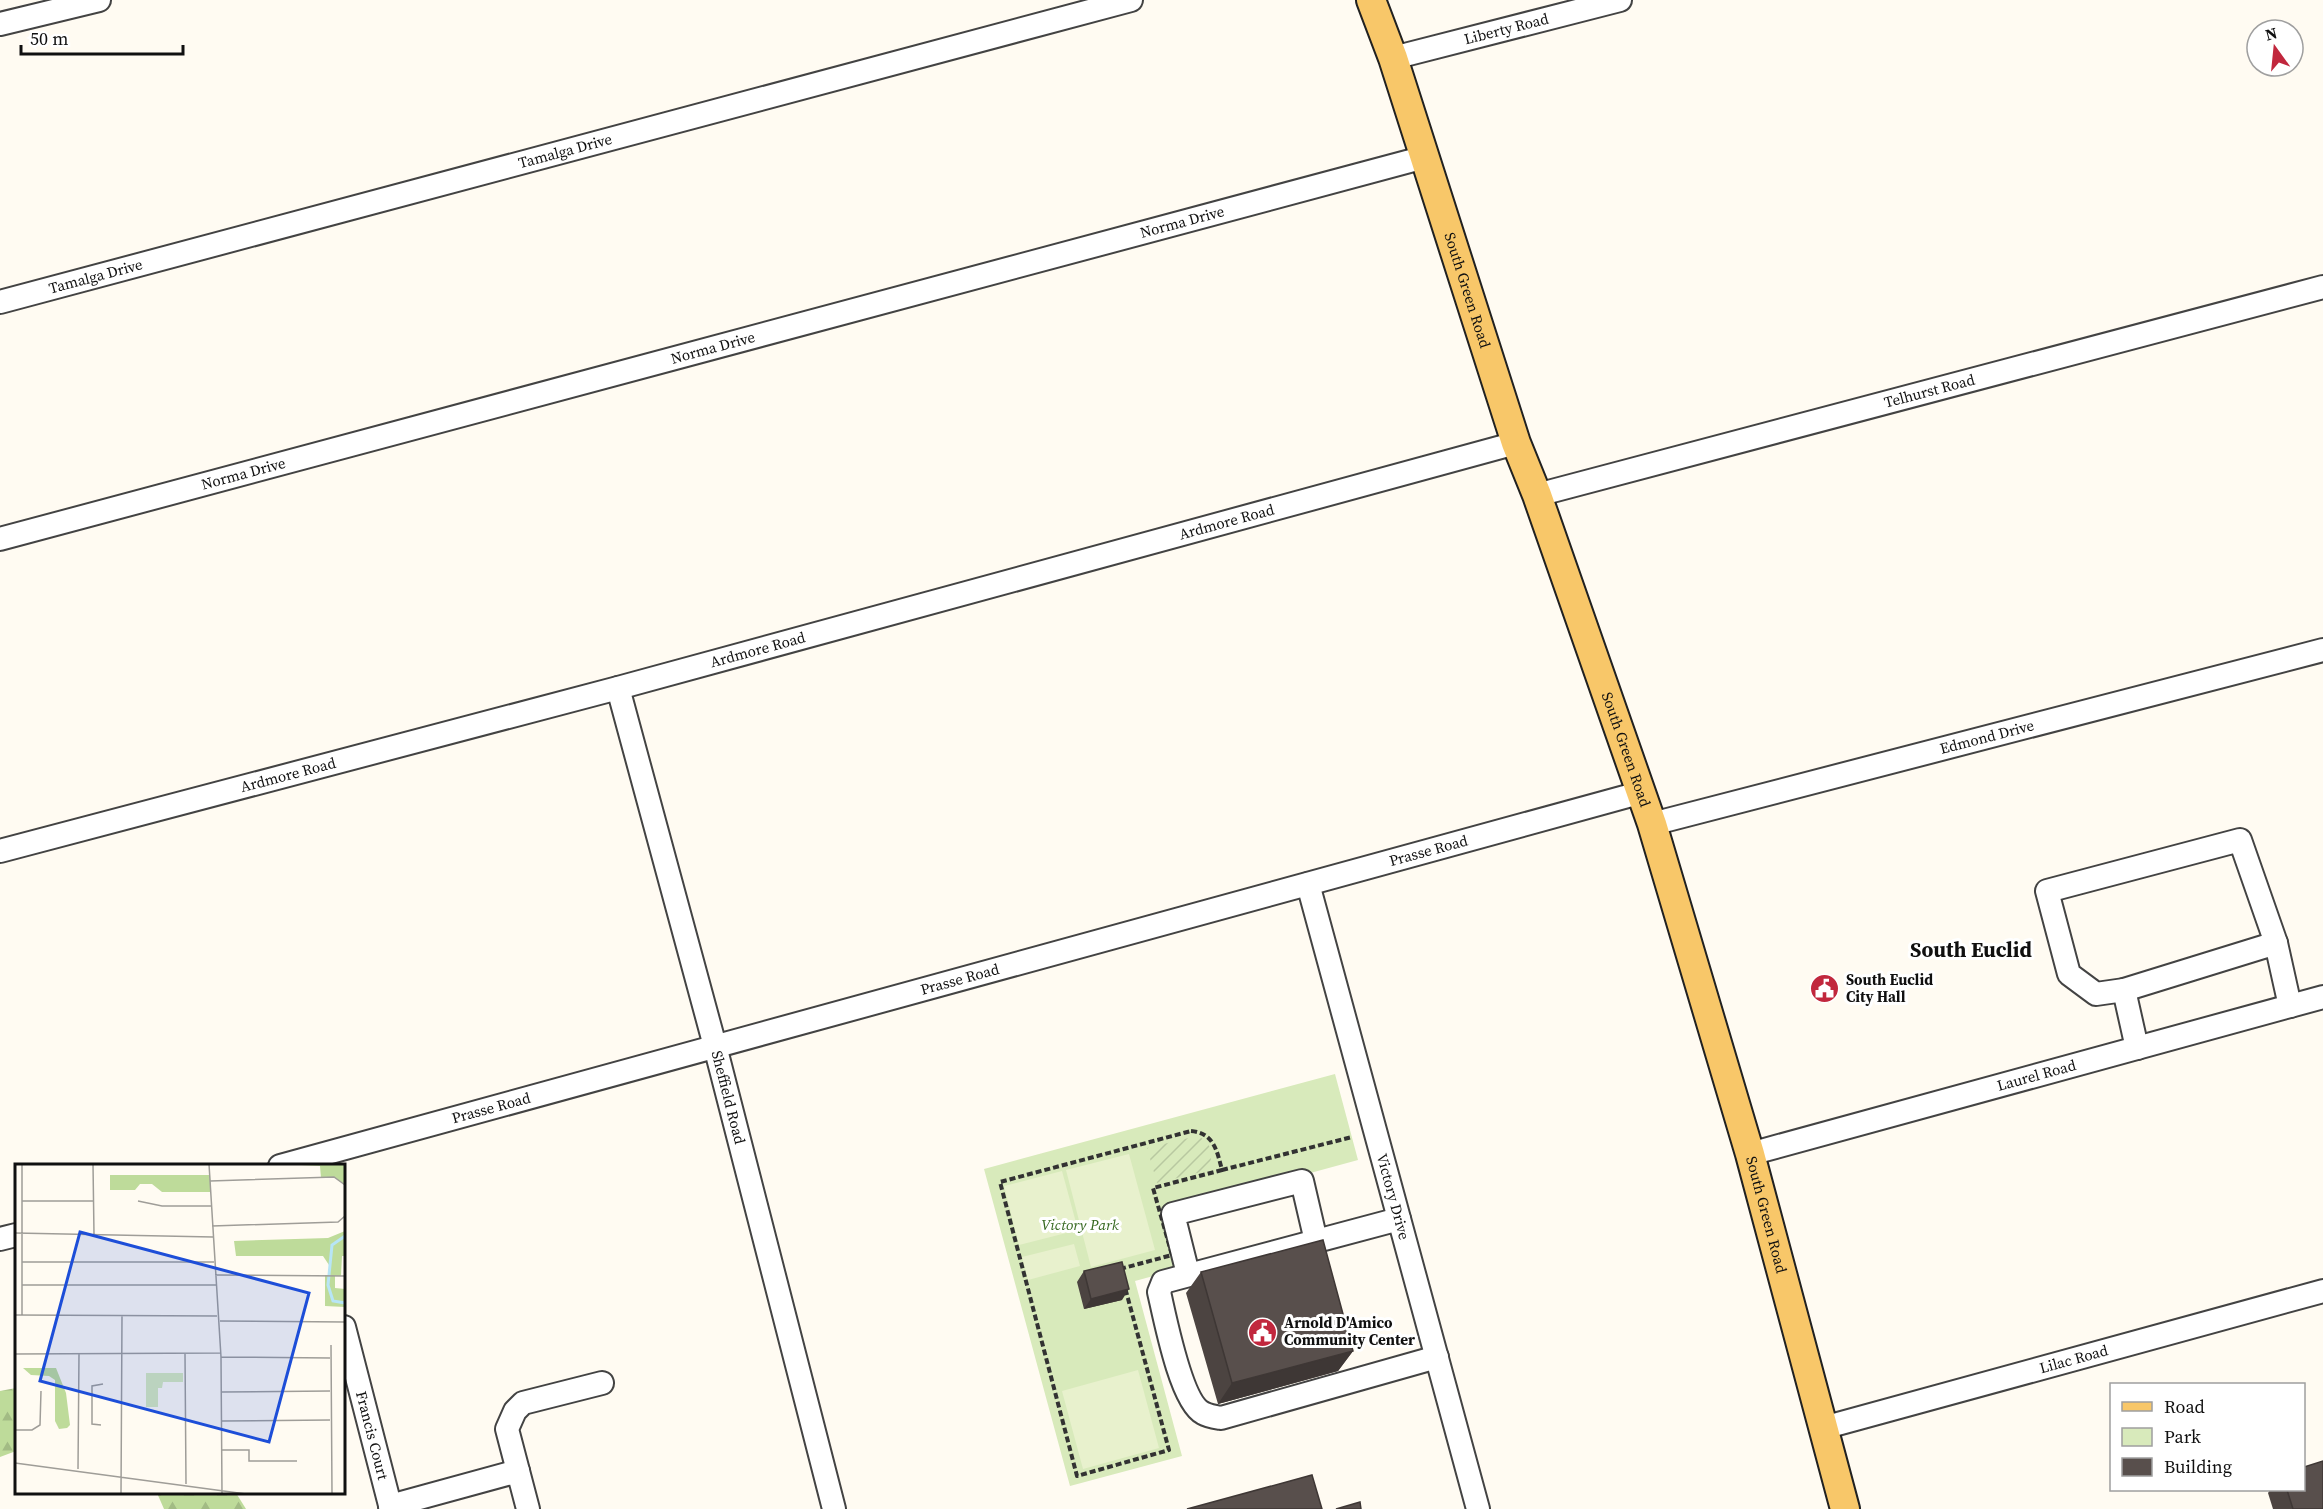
<svg xmlns="http://www.w3.org/2000/svg" width="2323" height="1509" font-family="'Source Serif 4',serif">
<style>
.forest{fill:url(#forest-firs)}
.park{fill:#d8eabb}
.garden{fill:url(#garden-furrows)}
.pitch{fill:#e8f1cd}
.lines{fill:none;stroke-linecap:round;stroke-linejoin:round}
.minor-casing{stroke:#434343;stroke-width:26}
.major-casing{stroke:#212121;stroke-width:32}
.path{stroke:#323232;stroke-width:4;stroke-dasharray:6 3;stroke-linecap:butt}
.minor{stroke:#fff;stroke-width:22}
.major{stroke:#f8c769;stroke-width:28}
.wall{fill:#4c4441}
.shaded-wall{fill:#3e3735}
.building{fill:#584f4c;stroke:#3e3735;stroke-width:1.5}
.labels{text-anchor:middle;stroke-width:6;stroke-linejoin:round;paint-order:stroke}
.street-label{font-size:15px;fill:#101010;stroke:#fff}
.poi-label{font-size:15px;font-weight:bold;fill:#101010;stroke:#fff;text-anchor:start}
.park-label{font-size:15px;font-style:italic;fill:#35681f;stroke:#fff}
.district-label{font-size:21px;font-weight:bold;fill:#101010;stroke:#fff}
.inset-river{fill:none;stroke:#b7e5f6;stroke-width:3}
.inset-road{fill:none;stroke:#9f9d98;stroke-width:1.5}
.view{fill:#1d4ed8;fill-opacity:0.15;stroke:#1d4ed8;stroke-width:3}
.inset-edge{fill:none;stroke:#101010;stroke-width:3}
</style>
<defs>
<pattern id="forest-firs" width="22" height="20" patternUnits="userSpaceOnUse" patternTransform="scale(1.5)"><rect width="22" height="20" fill="#bedb9a"/><path d="M5 1l3.5 6h-7zM16 11l3.5 6h-7z" fill="#a2bb84"/></pattern>
<pattern id="garden-furrows" width="10" height="10" patternUnits="userSpaceOnUse" patternTransform="scale(1.5)"><rect width="10" height="10" fill="#d8eabb"/><path d="M-1 1l2-2M0 10L10 0M9 11l2-2" fill="none" stroke="#b8c8a0"/></pattern>
</defs>
<rect width="100%" height="100%" fill="#fffbf2"/>
<path class="forest" d="M16 1388V1451L0 1457V1391Z
M157 1493H236L246 1509H164Z"/>
<path class="park" d="M1335 1074 1358 1160 1164 1213 1179 1269 1135 1281 1182 1456 1070 1486 984 1169Z"/>
<path class="garden" d="M1197 1136C1214 1143 1212 1155 1209 1170L1157 1183 1147 1148Z"/>
<path class="pitch" d="M1129 1154 1155 1250 1091 1267 1066 1170Z
M1062 1171 1078 1230 1019 1245 1004 1186Z
M1074 1244 1080 1266 1028 1280 1022 1257Z
M1138 1370 1159 1448 1083 1469 1062 1391Z"/>
<g class="lines">
<defs>
<g id="minor">
<path d="M0 24 99 0"/>
<path id="s1" d="M1393 58 1620 0"/>
<path id="s2" d="M0 302 1131 0"/>
<path id="s3" d="M1537 495 2323 287"/>
<path id="s4" d="M0 539 1425 157"/>
<path id="s5" d="M618 688 715 1046 834 1509"/>
<path id="s6" d="M1652 824 2323 650"/>
<path id="s7" d="M0 851 618 688 1516 443"/>
<path id="s8" d="M1308 884 1478 1509"/>
<path d="M2124 990 2096 994 2069 974 2047 891 2240 840 2276 943"/>
<path d="M2137 1048 2124 990 2276 943 2290 1006"/>
<path id="s9" d="M1750 1154 2323 997"/>
<path id="s10" d="M280 1166 1639 793"/>
<path d="M1399 1219 1163 1282 1159 1292C1165 1318 1181 1402 1203 1413 1208 1416 1215 1417 1221 1418L1437 1357"/>
<path d="M0 1239 16 1235"/>
<path d="M1188 1274 1173 1214 1302 1181 1316 1241"/>
<path id="s11" d="M344 1327 391 1509"/>
<path id="s12" d="M1823 1428 2323 1291"/>
<path d="M390 1506 518 1471"/>
<path d="M528 1509 507 1429 515 1411 523 1403 602 1383"/>
</g>
<g id="major">
<path id="s13" d="M1371 0 1393 58 1516 443 1537 495 1652 824 1750 1154 1845 1509"/>
</g>
</defs>
<use href="#minor" class="minor-casing"/>
<use href="#major" class="major-casing"/>
<path class="path" d="M1191 1131C1214 1133 1217 1151 1222 1170L1153 1188 1172 1255 1120 1269 1169 1450 1077 1476 1000 1182Z
M1222 1170 1352 1137"/>
<use href="#minor" class="minor"/>
<use href="#major" class="major"/>
</g>
<path class="wall" d="M1084 1271 1122 1300 1084 1309 1077 1282Z
M1201 1272 1353 1351 1338 1371 1218 1404 1186 1293Z
M2270 1490H2304L2323 1509H2273L2268 1493Z"/>
<path class="shaded-wall" d="M1129 1289 1122 1300 1084 1309 1091 1299Z
M1353 1351 1338 1371 1218 1404 1232 1383Z"/>
<path class="building" d="M1323 1240 1353 1351 1232 1383 1201 1272Z
M1122 1262 1129 1289 1091 1299 1084 1271Z
M2323 1461V1509H2293L2287 1490H2304V1467Z
M1312 1475 1322 1509H1187Z
M1360 1502 1361 1509H1336Z"/>
<defs>
<symbol id="civic-disc" viewBox="-11 -11 22 22"><circle r="9.5" fill="#c1273d" stroke="#fff"/><path d="M-.6-6.5H3V-4.5H.6V-3L4-1V1h2V6H-6V1h2V-1L-.6-3ZM-1.2 2.5V6h2.4V2.5Z" fill="#fff"/></symbol>
</defs>
<g fill-rule="evenodd">
<use href="#civic-disc" x="1808" y="972" width="33" height="33"/>
<use href="#civic-disc" x="1246" y="1316" width="33" height="33"/>
</g>
<g class="labels">
<g class="street-label">
<text dy="5" stroke="none"><textPath href="#s1" startOffset="117">Liberty Road</textPath></text>
<text dy="5" stroke="none"><textPath href="#s2" startOffset="585">Tamalga Drive</textPath></text>
<text dy="5" stroke="none"><textPath href="#s4" startOffset="1224">Norma Drive</textPath></text>
<text dy="5" stroke="none"><textPath href="#s2" startOffset="99">Tamalga Drive</textPath></text>
<text dy="5" stroke="none"><textPath href="#s13" startOffset="306">South Green Road</textPath></text>
<text dy="5" stroke="none"><textPath href="#s4" startOffset="738">Norma Drive</textPath></text>
<text dy="5" stroke="none"><textPath href="#s3" startOffset="406">Telhurst Road</textPath></text>
<text dy="5" stroke="none"><textPath href="#s4" startOffset="252">Norma Drive</textPath></text>
<text dy="5" stroke="none"><textPath href="#s7" startOffset="1270">Ardmore Road</textPath></text>
<text dy="5" stroke="none"><textPath href="#s7" startOffset="784">Ardmore Road</textPath></text>
<text dy="5" stroke="none"><textPath href="#s6" startOffset="346">Edmond Drive</textPath></text>
<text dy="5" stroke="none"><textPath href="#s13" startOffset="792">South Green Road</textPath></text>
<text dy="5" stroke="none"><textPath href="#s7" startOffset="298">Ardmore Road</textPath></text>
<text dy="5" stroke="none"><textPath href="#s10" startOffset="1191">Prasse Road</textPath></text>
<text dy="5" stroke="none"><textPath href="#s10" startOffset="705">Prasse Road</textPath></text>
<text dy="5" stroke="none"><textPath href="#s9" startOffset="297">Laurel Road</textPath></text>
<text dy="5" stroke="none"><textPath href="#s5" startOffset="424">Sheffield Road</textPath></text>
<text dy="5" stroke="none"><textPath href="#s10" startOffset="219">Prasse Road</textPath></text>
<text dy="5" stroke="none"><textPath href="#s8" startOffset="324">Victory Drive</textPath></text>
<text dy="5" stroke="none"><textPath href="#s13" startOffset="1278">South Green Road</textPath></text>
<text dy="5" stroke="none"><textPath href="#s12" startOffset="260">Lilac Road</textPath></text>
<text dy="5" stroke="none"><textPath href="#s11" startOffset="112">Francis Court</textPath></text>
</g>
<g class="poi-label">
<text x="1846" y="985">South Euclid<tspan x="1846" dy="17">City Hall</tspan></text>
<text x="1284" y="1328">Arnold D'Amico<tspan x="1284" dy="17">Community Center</tspan></text>
</g>
<g class="park-label">
<text x="1080" y="1230">Victory Park</text>
</g>
<g class="district-label">
<text x="1971" y="957">South Euclid</text>
</g>
</g>
<g transform="translate(15 1164)">
<rect width="330" height="330" fill="#fffbf2"/>
<path d="M267 0H330V21L319 13 306 14 305 2ZM95 11H195L196 28H147L137 20H125L120 26H95ZM330 67V92H327L326 112H320V124L330 125V143L310 142V111H314V101L308 92H221L219 77 313 74ZM8 204H41L51 229 55 261 52 264 44 265 40 257V216L34 212 16 211Z" fill="#bedb9a"/>
<path d="M131 209H168V218H148L147 224H143V243H131Z" fill="#d8eabb"/>
<path class="inset-river" d="M330 72 317 81 313 121 318 137 330 139"/>
<path class="inset-road" d="M7 0V152M78 0 79 71M125 0H156M194 0 206 193 207 330M195 17 319 13 330 21M7 37H78M123 37 147 42H196M197 62 323 58 330 52M0 69 198 73M7 98H199M200 111 330 112M7 121H201M0 151 202 152M205 157 330 158M316 181 317 330M0 190 205 189M170 190 171 320M206 193 315 194M207 228 315 227M207 257 315 256M86 261 77 260V222L88 220M0 266H17L25 261 26 227M207 286H234V297H282M0 299 231 330M63 305 64 190M106 330 107 152"/>
<path class="view" d="M65 68 294 129 254 278 25 217Z"/>
<rect width="330" height="330" class="inset-edge"/>
</g>
<rect x="2110" y="1383" width="195" height="108" fill="#ffffff" stroke="#9f9f9f" stroke-width="1.5"/>
<rect x="2122" y="1402" width="30" height="9" fill="#f8c769" stroke="#9f9f9f" stroke-width="1.5"/>
<text x="2164" y="1413" font-size="18" fill="#101010">Road</text>
<rect x="2122" y="1428" width="30" height="18" fill="#d8eabb" stroke="#9f9f9f" stroke-width="1.5"/>
<text x="2164" y="1443" font-size="18" fill="#101010">Park</text>
<rect x="2122" y="1458" width="30" height="18" fill="#584f4c" stroke="#9f9f9f" stroke-width="1.5"/>
<text x="2164" y="1473" font-size="18" fill="#101010">Building</text>
<g transform="translate(2275 48) rotate(345)"><circle r="28" fill="#ffffff" stroke="#9f9f9f" stroke-width="1.5"/>
<path d="M0-4.5L10 22L0 15L-10 22Z" fill="#c1273d"/>
<text y="-9" font-size="16" font-weight="bold" text-anchor="middle" fill="#101010">N</text>
</g>
<path d="M21 45v9h162v-9" fill="none" stroke="#101010" stroke-width="3"/>
<text x="30" y="45" font-size="18" fill="#101010" stroke="#ffffff" stroke-width="4.5" paint-order="stroke">50 m</text>
</svg>
